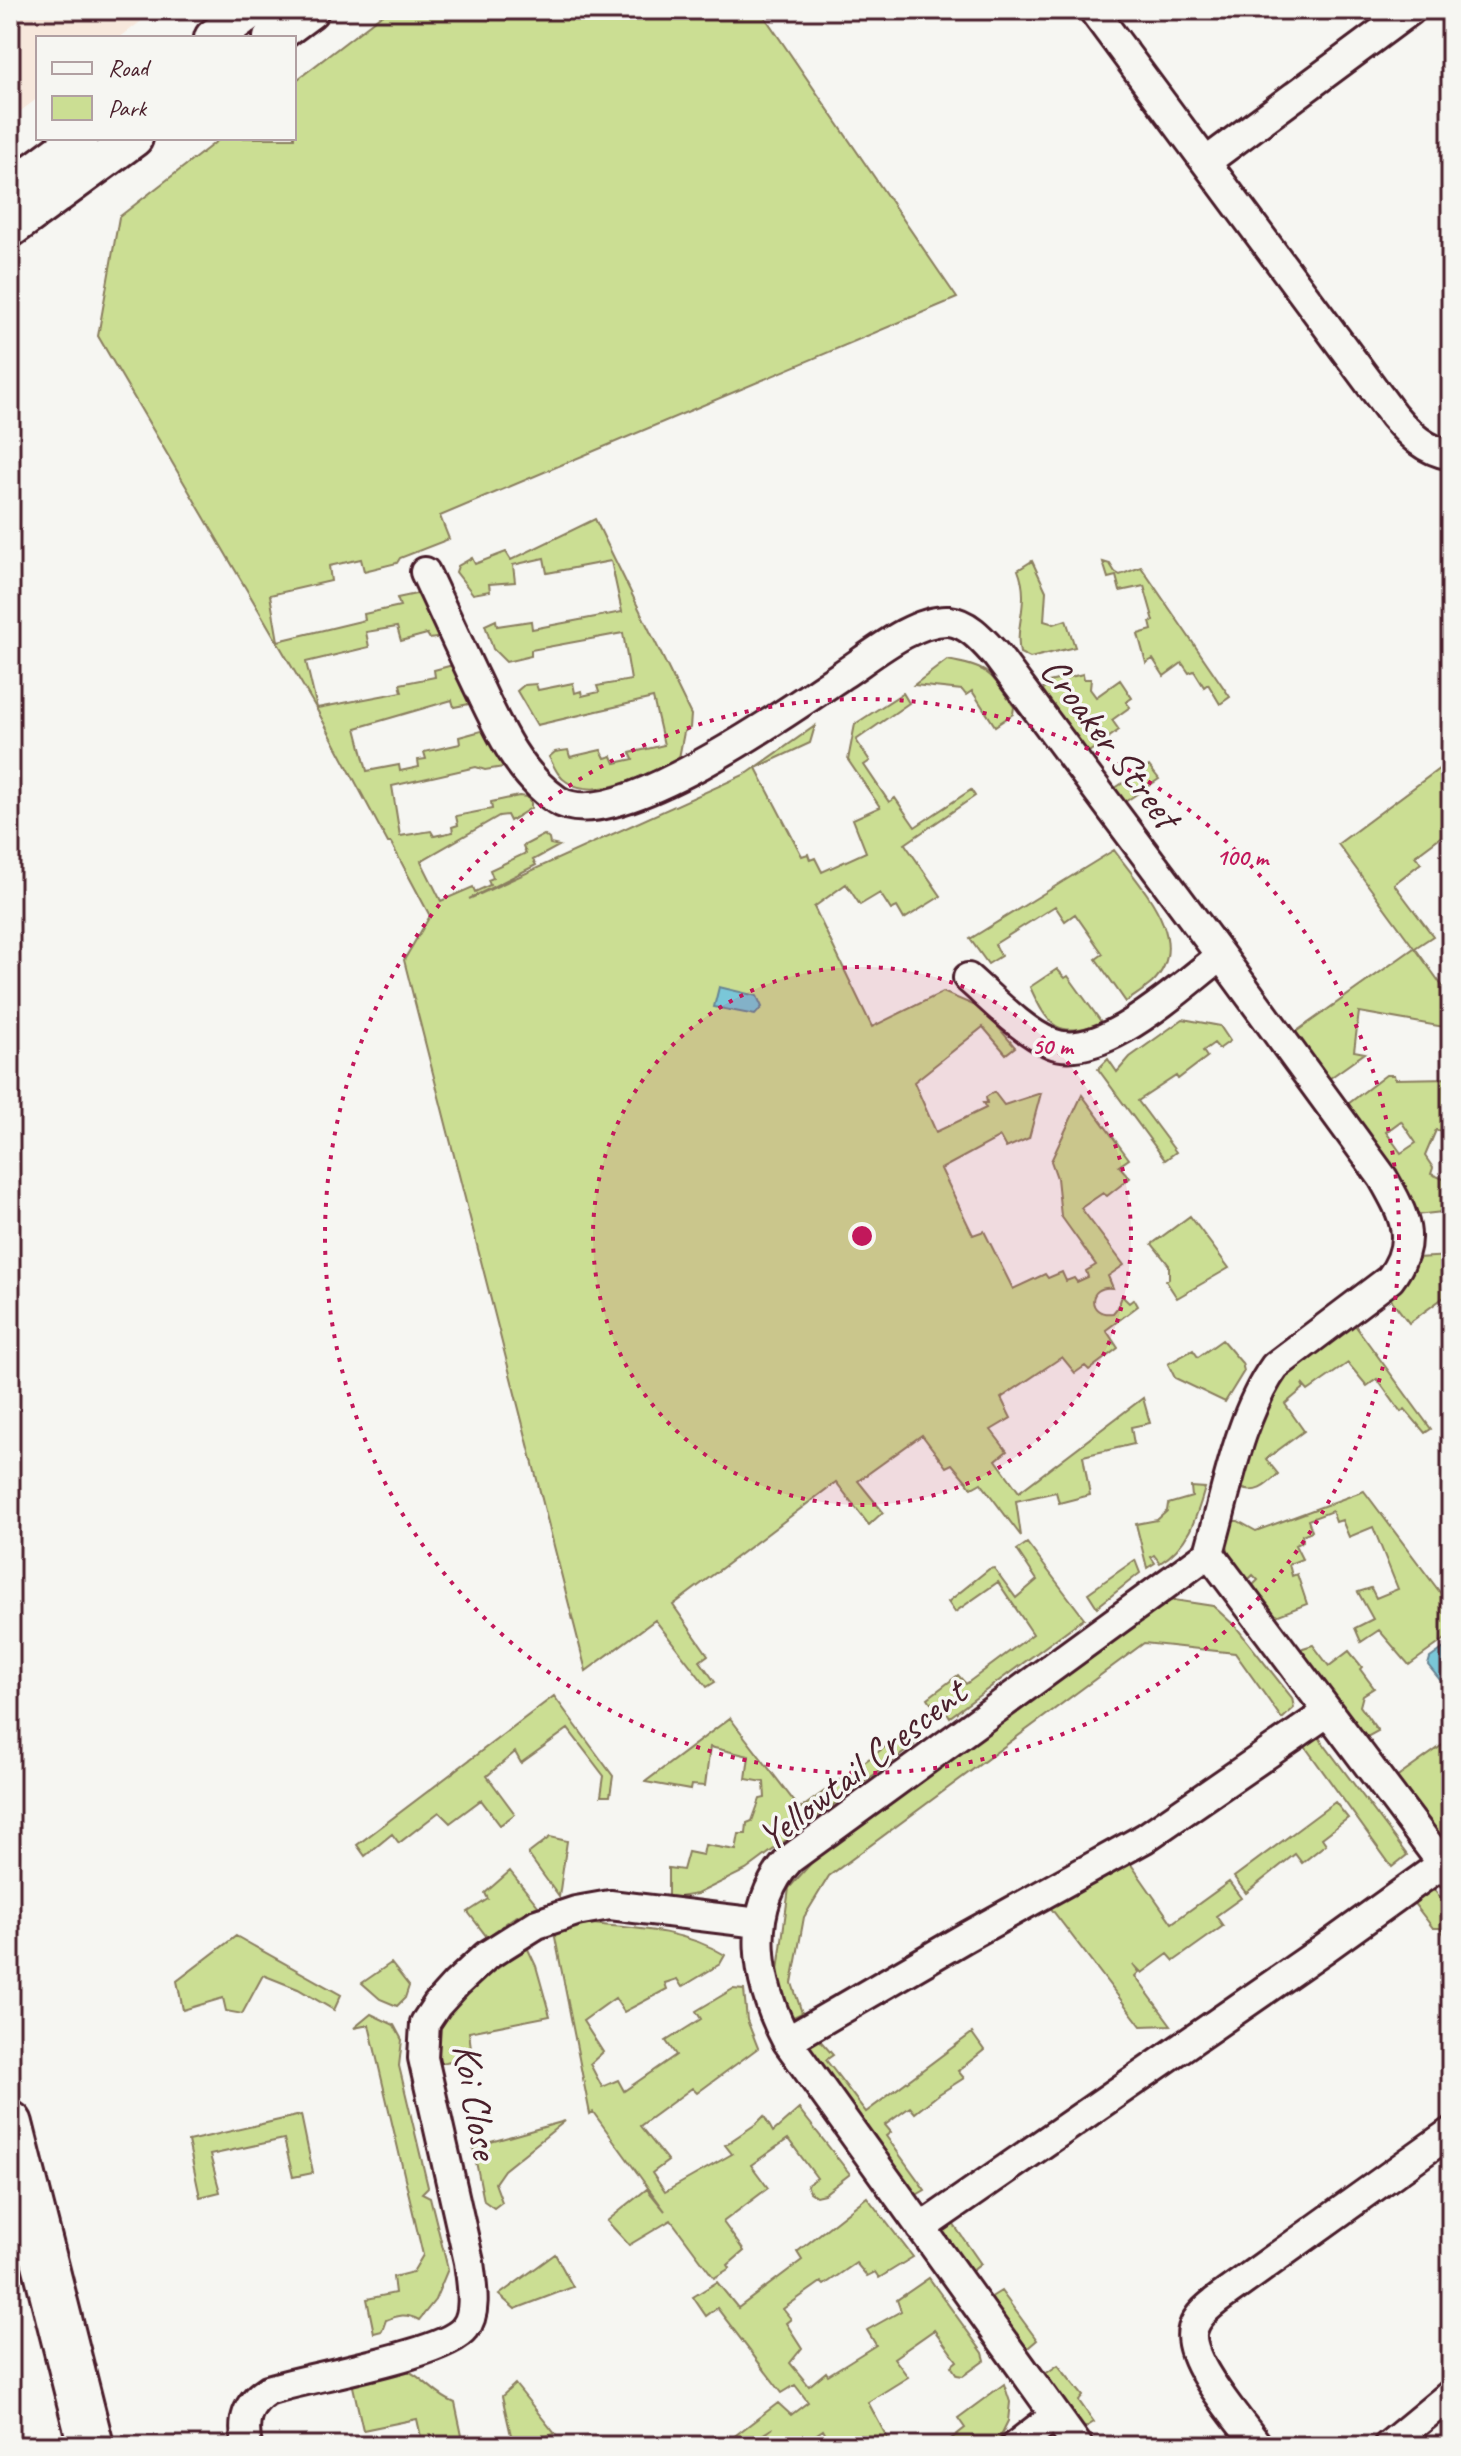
<svg xmlns="http://www.w3.org/2000/svg" width="1461" height="2456" font-family="Caveat,sans-serif">
<style>
.built{fill:#f7e8dc}
.green{fill:#cbde93;stroke:#8a7e5f;stroke-width:2;fill-rule:evenodd}
.water{fill:#7ac7d8;stroke:#678493;stroke-width:2}
.lines{fill:none;stroke-linecap:round;stroke-linejoin:round}
.minor-casing{stroke:#4a1f2b;stroke-width:34}
.tertiary-casing{stroke:#4a1f2b;stroke-width:42}
.primary-casing{stroke:#4a1f2b;stroke-width:50}
.minor{stroke:#f6f6f2;stroke-width:28}
.tertiary{stroke:#f6f6f2;stroke-width:36}
.primary{stroke:#f6f6f2;stroke-width:44}
.ring{fill:none;stroke:#c2185b;stroke-width:4;stroke-dasharray:4 8}
.labels{text-anchor:middle;stroke-width:7;stroke-linejoin:round;paint-order:stroke}
.street-label{font-size:40px;fill:#4a1f2b;stroke:#f6f6f2}
.centre{fill:#c2185b;stroke:#f6f6f2;stroke-width:4}
.ring-label{font-size:24px;text-anchor:middle;font-weight:bold;fill:#c2185b;stroke:#f6f6f2;stroke-width:7;stroke-linejoin:round;paint-order:stroke}
</style>
<rect width="100%" height="100%" fill="#f6f6f2"/>
<filter id="ink" filterUnits="userSpaceOnUse"><feTurbulence type="fractalNoise" baseFrequency=".0125" numOctaves="2"/><feDisplacementMap in="SourceGraphic" scale="16" xChannelSelector="R" yChannelSelector="G"/><feConvolveMatrix kernelMatrix="1 2 1 2 8 2 1 2 1" color-interpolation-filters="sRGB"/></filter>
<g filter="url(#ink)">
<path class="built" d="M10 10H156L119 38H38V98L10 119Z"/>
<path class="green" d="M388 10H760L957 298 440 516 449 539 400 558 397 563 364 571 361 559 329 566 331 581 270 595 278 641 365 620 364 614 400 606 397 598 416 594 426 596 442 637 430 639 427 634 401 641 397 627 366 632 369 647 306 662 317 708 402 692 400 684 435 677 434 670 453 665 474 703 454 707 452 700 356 728 367 771 399 765 400 771 419 767 418 760 426 759 424 752 460 744 459 737 485 730 510 766 485 770 476 767 392 786 400 836 431 831 434 836 453 832 452 827 458 825 456 816 492 809 491 802 519 796 527 797 531 803V808L510 821 507 815 499 816 421 861 441 901 473 887 475 892 490 885 488 880 493 878 490 870 526 853 523 846 544 835 549 839 550 844 559 846 533 860 536 865 469 899 748 773 815 726 810 743 756 768 802 856 808 854 810 860 815 858 822 872 866 852 853 819 880 807 848 760 855 724 903 693 909 703 856 740 870 761 864 765 889 802 895 798 915 827 971 790 975 796 905 844 941 896 904 919 897 907 891 910 880 893 860 905 846 884 814 907 872 1027 943 992 983 1009 1015 1047 1006 1054 983 1027 914 1082 936 1132 986 1108 983 1103H987L986 1097 994 1092 1004 1105 1041 1093 1029 1138 1006 1148 1000 1137 941 1169 973 1235 984 1231 1013 1289 1045 1274 1048 1278 1062 1272 1066 1281 1074 1278 1077 1282 1088 1277 1086 1271 1096 1265 1061 1216 1057 1178 1051 1161 1082 1095 1129 1159 1119 1166 1130 1178 1107 1196 1103 1193 1081 1208 1124 1265 1108 1276 1113 1288C1087 1284 1086 1317 1113 1313L1118 1307 1122 1296 1129 1303 1134 1299 1138 1306 1106 1330 1118 1348 1089 1370 1085 1366 1075 1373 1062 1357 1001 1398 1011 1418 991 1430 1007 1451 996 1460 1019 1492 1143 1398 1150 1423 1131 1427 1134 1444 1083 1456 1090 1495 1059 1503 1056 1492 1016 1501 1021 1536 981 1483 972 1488 952 1464 946 1467 922 1435 858 1481 883 1512 869 1525 836 1482 673 1605 708 1655 700 1661 715 1682 707 1687 655 1620 586 1671 404 960 430 916 391 843H388L316 708 98 336 119 217 221 138H294V82Z
M595 519 691 715 690 728 684 732 679 758C650 772 599 802 567 782 558 777 554 766 549 757L555 752 568 750 570 757 601 750 605 758 612 756 615 763 633 759 630 753 664 745 653 698 537 725 517 691 524 685 536 684 538 690 573 683 575 693 581 691 582 696 599 692 597 686 631 680 623 633 531 650V656L506 662 493 649 485 625 496 620 497 626 531 621 532 629 622 612 611 561 547 573 544 558 513 565 515 582 489 584 490 591 473 594 456 572 458 566 472 558 475 564 506 552 511 560Z
M1032 561 1046 591 1044 621 1054 624 1066 620 1075 647 1030 658 1020 653C1014 624 1031 603 1018 570Z
M1103 562 1110 564 1115 572 1120 575 1141 567 1230 697 1220 704 1208 684 1204 687 1194 671 1189 673 1182 663 1164 676 1153 659 1146 663 1138 634 1152 630 1150 622 1154 621 1144 586 1120 591 1116 576 1108 578Z
M947 660C990 668 989 671 1014 707L1013 714 995 726 972 691 966 695 962 690 914 685Z
M1083 674 1084 679H1091L1090 689 1096 697 1120 680 1132 698 1126 702 1130 707 1112 720 1119 730 1086 754 1043 690 1049 682Z
M1447 763 1451 768V829L1415 856 1421 863 1394 884 1433 936 1415 948 1443 987 1451 983V1124L1444 1123 1441 1131 1436 1130 1425 1156 1433 1168 1431 1174 1451 1182V1211L1416 1215 1409 1198 1344 1107 1386 1075H1394L1395 1079 1450 1078V1028L1359 1012 1354 1051 1365 1053 1326 1081 1290 1036 1414 948 1338 844ZM1401 1121 1416 1143 1401 1153 1386 1132Z
M1149 766 1159 779 1122 804 1112 790Z
M1114 850C1140 886 1195 941 1152 983 1144 990 1134 996 1126 1002L1096 959 1103 954 1075 914 1065 921 1055 906 995 944 1001 956 988 964 970 939Z
M1057 969 1065 978 1068 976 1102 1023C1057 1038 1049 1028 1030 987Z
M1183 1019 1220 1026 1230 1041 1219 1049 1214 1043 1203 1051 1207 1057 1178 1079 1176 1076 1138 1101 1176 1152 1165 1160 1098 1069 1108 1059 1117 1072 1130 1057Z
M1190 1216 1229 1268 1177 1298 1166 1281 1169 1279V1265L1152 1244Z
M1451 1256V1292L1409 1323 1387 1294 1416 1258Z
M1352 1321 1431 1429 1425 1433 1405 1409 1401 1412 1377 1379 1367 1386 1348 1363 1308 1391 1302 1384 1304 1388 1285 1404 1304 1431 1266 1459 1278 1474C1266 1486 1255 1496 1238 1487L1256 1420 1281 1377Z
M1222 1340 1242 1363 1244 1371 1225 1402 1175 1378 1168 1364 1193 1350 1198 1357Z
M1191 1487 1205 1488C1196 1519 1188 1546 1160 1563L1154 1555 1151 1557 1155 1563 1147 1568 1136 1524 1157 1520 1167 1511 1168 1504 1192 1497Z
M1364 1491 1451 1607V1640L1448 1637 1409 1665 1379 1630 1361 1642 1355 1628 1373 1619 1358 1592 1371 1588 1376 1598 1398 1589 1373 1527 1349 1537 1342 1520 1336 1522 1332 1511 1308 1520 1312 1531 1302 1535 1303 1541 1295 1545 1302 1559 1289 1564 1292 1576 1297 1574 1307 1604 1271 1618 1266 1603 1253 1585 1258 1580 1253 1575 1246 1582C1229 1558 1223 1550 1228 1521H1238L1256 1531Z
M1027 1543 1084 1618 950 1717 946 1711 939 1715 928 1698 958 1675 966 1684 1033 1634 998 1582 955 1612 948 1602 989 1569 994 1568 1016 1598 1037 1580 1017 1550Z
M1135 1560 1140 1573 1097 1607 1088 1593Z
M1174 1600 1213 1606 1236 1627 1292 1698 1294 1708 1282 1719 1235 1653 1144 1643 829 1876 804 1917 792 1983 802 2013 789 2019 775 1993 789 1888 813 1861 1153 1606Z
M1313 1645 1329 1666 1349 1651 1362 1667 1360 1669 1374 1688 1363 1695 1360 1706 1378 1731 1367 1737 1360 1736 1298 1652 1303 1648Z
M554 1696 613 1776 610 1796H601L604 1776 568 1729 521 1763 515 1752 487 1776 515 1814 500 1825 481 1800 450 1823 439 1812 399 1843 392 1834 365 1856 357 1845Z
M730 1718 800 1809 904 1733 914 1745 746 1870 697 1894 673 1898 668 1895V1868L683 1870 688 1852 703 1855 705 1845 736 1850 739 1834H746L747 1823 752 1821 760 1799 765 1798 764 1782 746 1779 749 1756 710 1747 705 1786 691 1785 690 1790 645 1782Z
M1317 1735 1407 1855 1392 1867 1301 1741Z
M1451 1739V1864L1392 1781Z
M1335 1802 1348 1818 1322 1838 1326 1844 1302 1863 1295 1854 1246 1893 1234 1877Z
M550 1837 567 1841 559 1897 528 1854Z
M1130 1863 1172 1923 1229 1882 1241 1898 1216 1916 1223 1926 1174 1961 1168 1954 1142 1973 1133 1964 1139 1972 1135 1976 1171 2025 1141 2026 1050 1907Z
M510 1871 538 1906 513 1918 487 1937 468 1912 488 1899 485 1893Z
M1426 1890 1435 1891 1451 1912V1945L1440 1928H1433L1413 1902Z
M591 1924C638 1928 684 1930 725 1955L720 1964 682 1987 677 1979 665 1983 667 1989 624 2012 615 1998 583 2021 603 2052 590 2064 602 2087 618 2080 624 2091 676 2055 666 2041 701 2019 696 2011 733 1989 744 1990 747 2020 758 2048 697 2093 692 2088 640 2126 668 2161 652 2173 665 2192 732 2154 725 2145 756 2124 764 2116 773 2132 799 2109 850 2174 824 2194 816 2196 810 2192 807 2185 817 2178 788 2139 751 2165 768 2188 723 2222 744 2251 728 2265 730 2268 714 2278 671 2220 629 2245 607 2221 647 2189 665 2211 593 2112 590 2114 554 1932Z
M236 1936 341 1995 334 2010 298 1989 263 1975 242 2014 226 2011 223 1998 183 2010 177 1981Z
M527 1947 536 1966 550 2016 469 2032 472 2056 433 2065V2033L457 1998Z
M391 1963 409 1986 405 1998 397 2006 380 1999 362 1983Z
M371 2014 394 2025 402 2040 399 2066 428 2187 422 2193 430 2197 448 2269 435 2300 419 2320C406 2313 399 2315 386 2320L382 2331 374 2333 367 2299 395 2293 393 2277 413 2272 423 2255 369 2025 354 2028Z
M972 2033 984 2050 958 2071 964 2078 939 2094 915 2113 910 2107 885 2125 891 2132 886 2136 925 2190 913 2197 803 2044 817 2037 833 2055 826 2060 866 2112Z
M301 2115 313 2173 293 2177 284 2139 210 2155 220 2192 200 2197 188 2141Z
M565 2121 504 2170 495 2183 502 2202 494 2208 484 2201 473 2147Z
M867 2197 913 2257 879 2278 875 2272 867 2276 856 2263 824 2285 821 2282 783 2309 791 2319 786 2323 802 2348 790 2363 809 2386 826 2372 828 2375 876 2345 867 2330 901 2311 897 2300 929 2278 983 2353 985 2360 963 2376 957 2375 951 2366 957 2361 934 2330 894 2358 908 2377 868 2402 890 2443 887 2446H840L835 2439 830 2442 823 2430 799 2446H750L773 2428 744 2446H730L728 2441 778 2403 791 2415 808 2402 795 2385 782 2393 717 2308 706 2316 693 2297 717 2282 738 2308 802 2260 797 2252Z
M947 2215 981 2264 967 2275 930 2226Z
M555 2254 573 2287 515 2309 499 2295Z
M1001 2291 1037 2340 1022 2353 985 2301Z
M1058 2365 1083 2396 1079 2401 1094 2422 1081 2430 1041 2377Z
M406 2370C425 2378 434 2395 455 2403L464 2445 423 2446 417 2419 363 2430 352 2382Z
M515 2384 555 2434 513 2444 502 2396Z
M1004 2384 1010 2402 1008 2421 998 2441 991 2446H942L965 2428 958 2418Z"/>
<path class="water" d="M719 987 757 996 762 1007 755 1015 714 1007Z
M1444 1648 1451 1650V1687L1444 1685 1428 1665 1430 1658Z"/>
<g class="lines">
<defs>
<path id="minor" d="M1093 10 1393 415C1410 435 1424 450 1451 455
M1206 162 1411 10
M425 572C440 605 456 638 471 671 493 716 514 771 557 800 613 837 793 708 842 675 871 656 914 619 949 621 969 623 984 642 997 656L1221 956 1383 1178C1404 1215 1419 1241 1390 1279L1275 1366C1239 1416 1226 1494 1209 1553
M968 978C991 998 1023 1032 1051 1043 1101 1064 1183 984 1221 956
M1209 1553 1451 1875
M787 2041 966 1937 1145 1838 1328 1712
M921 2228 1324 1949 1442 1864
M247 2446C242 2421 246 2404 268 2390 307 2377 445 2355 465 2328 478 2312 471 2281 469 2262L423 2058 425 2023 437 2005 456 1984 486 1956 537 1924 576 1911 610 1905 759 1923
M1015 2446 1055 2415
M1078 2446 787 2041C757 1985 743 1909 790 1859L1209 1553
M1258 2446C1240 2421 1184 2359 1193 2329 1197 2315 1210 2305 1221 2297L1451 2132
M1388 2446 1451 2394"/>
<path id="tertiary" d="M213 38 251 10
M272 38 310 10
M10 189 79 138
M10 229 134 138"/>
<path id="primary" d="M10 2124 91 2446"/>
</defs>
<use href="#minor" class="minor-casing"/>
<use href="#tertiary" class="tertiary-casing"/>
<use href="#primary" class="primary-casing"/>
<use href="#minor" class="minor"/>
<use href="#tertiary" class="tertiary"/>
<use href="#primary" class="primary"/>
</g>
</g>
<circle cx="862" cy="1236" r="269" fill="#c2185b" fill-opacity=".12"/>
<g class="ring">
<circle cx="862" cy="1236" r="269"/>
<circle cx="862" cy="1236" r="537"/>
</g>
<g class="labels">
<g class="street-label">
<text transform="translate(1111 742) rotate(53)" y="14">Croaker Street</text>
<text transform="translate(861 1764) rotate(-38)" y="14">Yellowtail Crescent</text>
<text transform="translate(477 2101) rotate(80)" y="14">Koi Close</text>
</g>
</g>
<circle cx="862" cy="1236" r="12" class="centre"/>
<g class="ring-label">
<text x="1242" y="865">100 m</text>
<text x="1052" y="1054">50 m</text>
</g>
<rect width="1461" height="2456" fill="none" stroke="#f6f6f2" stroke-width="40"/>
<rect x="20" y="20" width="1421" height="2416" fill="none" stroke="#4a1f2b" stroke-width="3" filter="url(#ink)"/>
<rect x="36" y="36" width="260" height="104" fill="#f6f6f2" stroke="#b1a0a2" stroke-width="2"/>
<rect x="52" y="62" width="40" height="12" fill="#f6f6f2" stroke="#b1a0a2" stroke-width="2"/>
<text x="108" y="76" font-size="24" fill="#4a1f2b">Road</text>
<rect x="52" y="96" width="40" height="24" fill="#cbde93" stroke="#b1a0a2" stroke-width="2"/>
<text x="108" y="116" font-size="24" fill="#4a1f2b">Park</text>
</svg>
